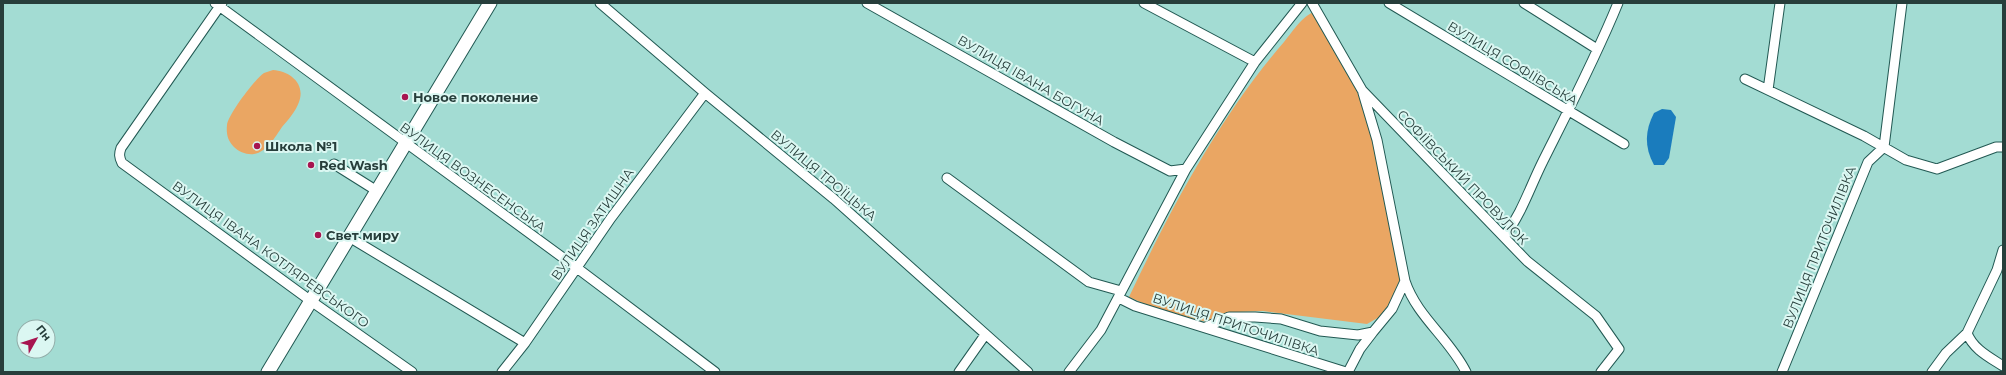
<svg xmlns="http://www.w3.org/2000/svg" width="2006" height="375" font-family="Montserrat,sans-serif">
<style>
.green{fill:#eaa663}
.water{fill:#1a7cbd}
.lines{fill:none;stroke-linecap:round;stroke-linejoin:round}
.street-casing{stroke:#225953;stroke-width:11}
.secondary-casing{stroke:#225953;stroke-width:15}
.street{stroke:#fff;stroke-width:9}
.secondary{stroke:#fff;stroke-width:13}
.poi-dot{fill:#a71550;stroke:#dbf7f2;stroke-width:1.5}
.labels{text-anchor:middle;stroke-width:4;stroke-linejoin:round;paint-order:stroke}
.street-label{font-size:13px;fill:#273e3b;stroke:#dbf7f2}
.poi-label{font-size:13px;font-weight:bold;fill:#273e3b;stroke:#dbf7f2;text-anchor:start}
</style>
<rect width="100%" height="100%" fill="#a3dcd3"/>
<path class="green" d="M1319 10 1366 91 1402 274 1400 288 1381 316 1367 324 1263 311 1237 312 1207 322 1158 310 1129 297C1171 208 1220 116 1284 42 1294 30 1303 14 1319 10Z
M273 70C289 71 306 83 299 102 296 111 288 120 282 127 275 137 267 152 254 154 247 155 239 152 234 147 228 141 226 134 227 125 228 115 255 79 264 73 267 72 270 71 273 70Z"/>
<path class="water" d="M1662 109 1671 110 1676 117 1669 158 1664 165H1654C1644 147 1645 130 1654 113Z"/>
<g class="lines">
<defs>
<path id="street" d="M215 3 577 268 715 372
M222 3 121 148C119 154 119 157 122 163L311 301 412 372
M600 3 705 93 834 199 1028 372
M867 3 1114 142 1170 171 1186 169
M1144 3 1255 62
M1312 3 1362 90 1527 261 1596 316 1619 349 1601 372
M1389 3 1624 144
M1524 3 1597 49
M1745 79 1864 136 1906 160 1937 169 1996 147H2003
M1768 90 1780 3
M1884 147 1902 3
M334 164 377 191
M947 178 1089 282 1121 291
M349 237 525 343
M1504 237C1522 213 1530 187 1543 161 1569 109 1596 57 1618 3
M1405 281C1417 317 1450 339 1466 372
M1119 298 1135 306 1346 372
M1206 327 1229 317H1255L1281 319 1320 331 1358 335 1373 332 1392 309 1405 281 1377 140 1363 93
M1967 333C1973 349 1989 357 2003 366
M502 372 525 343 611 218 705 93
M959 372 985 335
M1069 372 1101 330 1186 169 1255 62 1302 3
M1348 372 1360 349 1373 332
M1782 372 1868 162 1884 147
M1932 372 1946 353 1967 333 1997 270 2003 250"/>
<path id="secondary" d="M268 372 490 3"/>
</defs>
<use href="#street" class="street-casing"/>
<use href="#secondary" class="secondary-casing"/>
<use href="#street" class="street"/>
<use href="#secondary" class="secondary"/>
</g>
<g class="poi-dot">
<circle cx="405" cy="97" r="4"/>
<circle cx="257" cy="146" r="4"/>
<circle cx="311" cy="165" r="4"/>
<circle cx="318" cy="235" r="4"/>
</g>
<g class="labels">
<g class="street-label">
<text transform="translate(1513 63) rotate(31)" y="5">ВУЛИЦЯ СОФІЇВСЬКА</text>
<text transform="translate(1031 80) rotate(30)" y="5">ВУЛИЦЯ ІВАНА БОГУНА</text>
<text transform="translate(824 175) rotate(40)" y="5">ВУЛИЦЯ ТРОЇЦЬКА</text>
<text transform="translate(473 177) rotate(36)" y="5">ВУЛИЦЯ ВОЗНЕСЕНСЬКА</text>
<text transform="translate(1463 177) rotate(46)" y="5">СОФІЇВСЬКИЙ ПРОВУЛОК</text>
<text transform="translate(592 224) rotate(-55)" y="5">ВУЛИЦЯ ЗАТИШНА</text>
<text transform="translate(1819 247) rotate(-68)" y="5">ВУЛИЦЯ ПРИТОЧИЛІВКА</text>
<text transform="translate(271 254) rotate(36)" y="5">ВУЛИЦЯ ІВАНА КОТЛЯРЕВСЬКОГО</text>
<text transform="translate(1236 324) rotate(18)" y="5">ВУЛИЦЯ ПРИТОЧИЛІВКА</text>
</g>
<g class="poi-label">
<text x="413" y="102">Новое поколение</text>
<text x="265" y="151">Школа №1</text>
<text x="319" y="170">Red Wash</text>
<text x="326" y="240">Свет миру</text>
</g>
</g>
<rect width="2006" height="375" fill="none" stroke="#273e3b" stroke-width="8"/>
<g transform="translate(36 339) rotate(51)"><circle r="19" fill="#dbf7f2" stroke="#93ada9"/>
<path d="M0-3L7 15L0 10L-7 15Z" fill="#a71550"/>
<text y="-6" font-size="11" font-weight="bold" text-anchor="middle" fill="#273e3b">Пн</text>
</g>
</svg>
